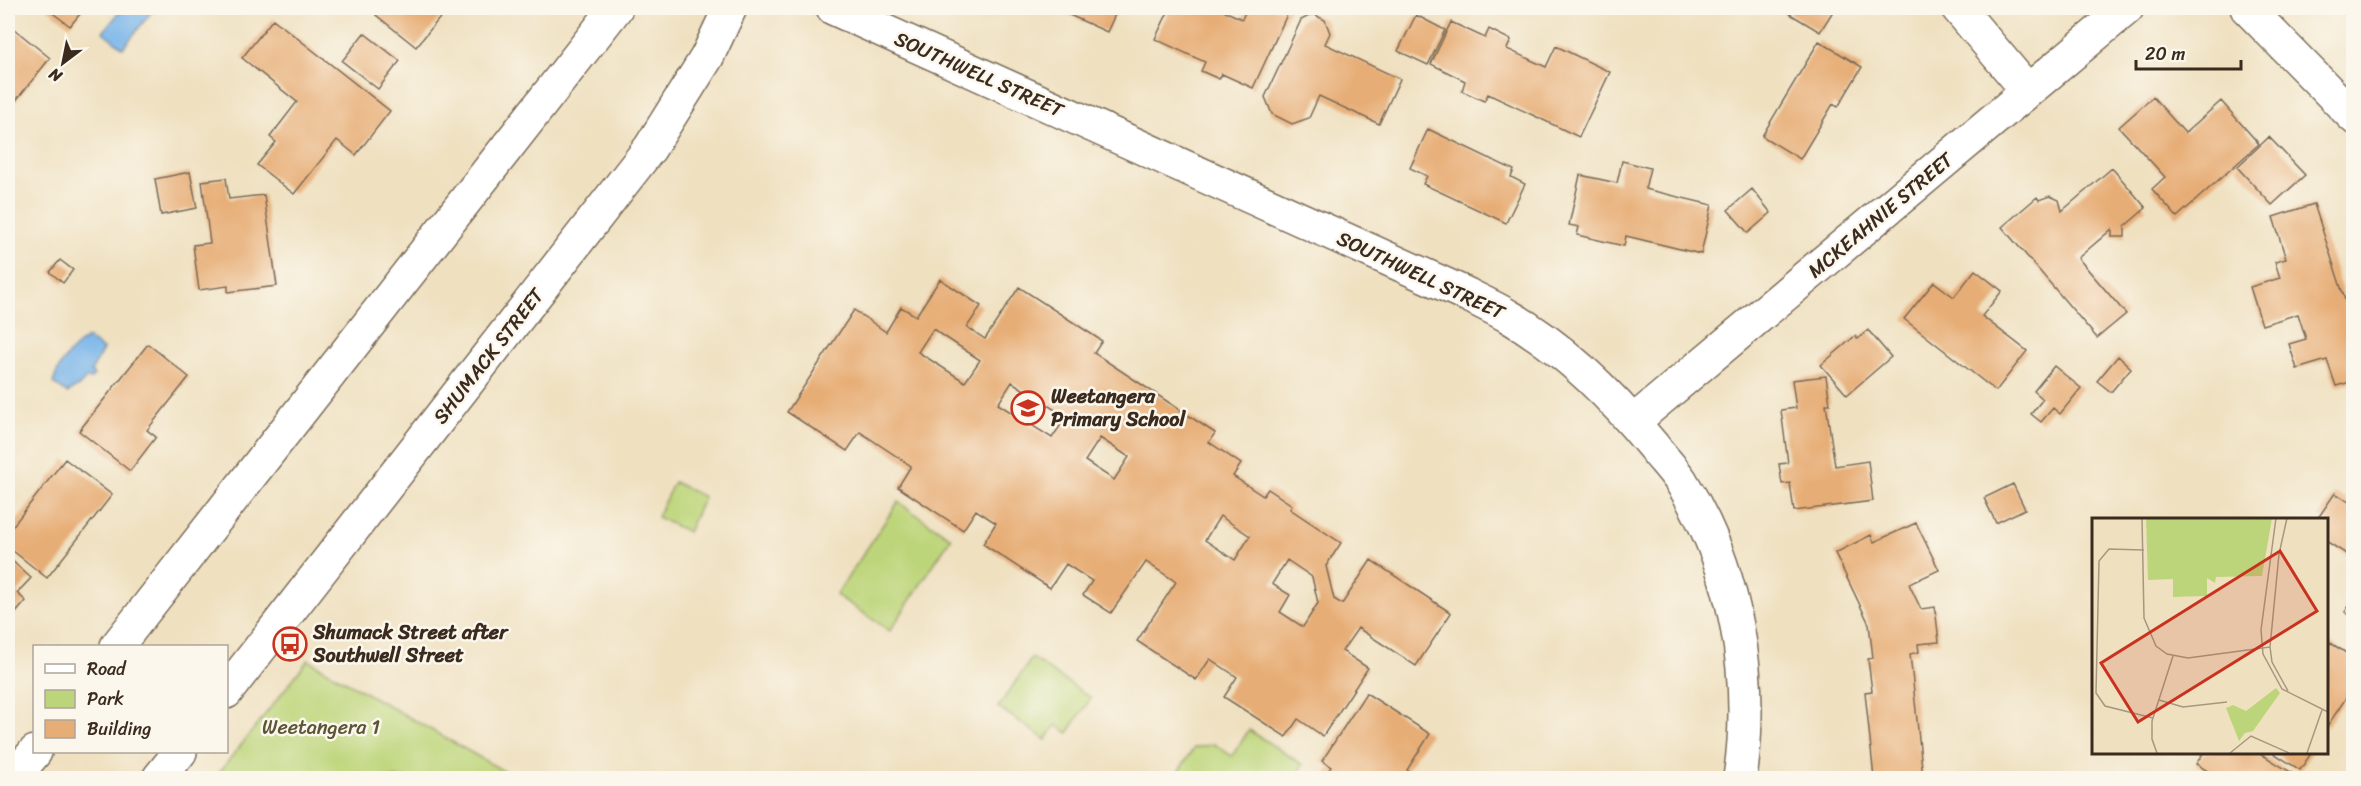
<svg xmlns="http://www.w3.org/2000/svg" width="2361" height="786" font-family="Sriracha,sans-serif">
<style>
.green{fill:#bdd57a;stroke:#7c804c;stroke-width:1.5}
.water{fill:#77b4e9;stroke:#596f84;stroke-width:1.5}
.building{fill:#e7ad76;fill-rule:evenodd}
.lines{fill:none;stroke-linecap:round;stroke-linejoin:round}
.street-casing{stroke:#7a6a57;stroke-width:36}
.secondary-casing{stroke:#7a6a57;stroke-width:36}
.street{stroke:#fff;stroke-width:33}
.secondary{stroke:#fff;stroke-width:33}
.labels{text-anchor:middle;stroke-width:5;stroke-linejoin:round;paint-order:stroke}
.street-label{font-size:20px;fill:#3b2a1e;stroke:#fbf7ec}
.poi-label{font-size:20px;font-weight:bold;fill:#3b2a1e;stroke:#fbf7ec;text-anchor:start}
.park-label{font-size:20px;fill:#5c5535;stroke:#fbf7ec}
.inset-road{fill:none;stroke:#a7977f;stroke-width:1.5}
.view{fill:#c8321e;fill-opacity:0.15;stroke:#c8321e;stroke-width:3}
.inset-edge{fill:none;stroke:#3b2a1e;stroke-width:3}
</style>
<rect width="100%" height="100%" fill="#fbf7ec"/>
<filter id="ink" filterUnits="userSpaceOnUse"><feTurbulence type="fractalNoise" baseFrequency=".0167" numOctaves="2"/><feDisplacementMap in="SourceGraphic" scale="12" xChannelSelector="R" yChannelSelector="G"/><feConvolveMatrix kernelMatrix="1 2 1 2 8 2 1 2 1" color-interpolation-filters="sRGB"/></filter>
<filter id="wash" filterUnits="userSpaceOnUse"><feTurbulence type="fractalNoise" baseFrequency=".008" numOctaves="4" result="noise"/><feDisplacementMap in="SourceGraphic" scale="24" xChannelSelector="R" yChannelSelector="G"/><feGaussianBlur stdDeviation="1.35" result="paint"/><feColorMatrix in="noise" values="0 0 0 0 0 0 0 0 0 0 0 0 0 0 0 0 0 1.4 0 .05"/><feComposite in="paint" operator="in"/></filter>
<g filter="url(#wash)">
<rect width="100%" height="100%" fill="#efe0c0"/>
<path class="green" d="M674 482 704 497 688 532 657 517Z
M898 502 951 538 890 631 836 595Z
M1032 658 1091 698 1068 733 1056 725 1046 740 998 707Z
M308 660 516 778H215Z
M1249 730 1303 765 1294 778H1174L1194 748 1214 744 1232 756Z"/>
<path class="water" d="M123 8H149L153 10 123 48 103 32Z
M87 338 103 349 91 372 94 375 91 379 86 378 80 385 67 393 53 383C59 363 70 350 87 338Z"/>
<g id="blocks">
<path class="building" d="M46 8H85L70 26Z
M374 8H448L416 47 376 15 379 11Z
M1054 8H1118L1107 32Z
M1170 8H1218L1242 19 1247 8H1290L1253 88 1222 74 1219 79 1201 71 1205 62 1155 39Z
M1794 8H1835L1820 32 1790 14Z
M1313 14 1325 20 1330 33 1325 44 1400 79 1379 124 1319 96 1309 118 1292 124 1272 114 1265 97 1301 20Z
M1416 15 1445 30 1428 65 1398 51Z
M273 19 390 111 356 155 337 140 294 194 257 165 276 142 270 137 297 102 242 58Z
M1451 22 1485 38 1489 29 1511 40 1507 49 1546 67 1556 46 1610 72 1579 137 1488 94 1484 101 1462 91 1465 81 1431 64Z
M8 24 50 58 10 108 8 106Z
M364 33 400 61 378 89 342 61Z
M1819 41 1862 67 1838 107 1833 104 1800 159 1762 136Z
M2153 97 2185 133 2221 101 2259 144 2177 217 2152 189 2165 177 2119 127Z
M1428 129 1514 170 1511 177 1525 184 1506 223 1423 184 1427 176 1410 168Z
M2269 137 2305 175 2272 205 2237 167Z
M1622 161 1650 168 1645 189 1712 205 1701 254 1626 236 1624 246 1577 235 1579 227 1569 225 1580 175 1617 183Z
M2112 168 2146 208 2125 226V237H2112V229L2078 258 2126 314 2097 338 2002 227 2037 197 2039 200 2050 196 2059 200 2062 211Z
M190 172 197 208 161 215 155 179Z
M226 178 229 199 264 195 277 286 228 292V286L199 290 193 245 210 243 202 181Z
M1752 189 1771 213 1748 233 1728 210Z
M2314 204 2354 328V381L2336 386 2327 360 2297 369 2289 344 2306 339 2298 314 2262 325 2250 287 2280 278 2275 262 2286 259 2273 217Z
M60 260 73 270 63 283 50 272Z
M1975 270 2002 291 1982 316 2027 351 1996 391 1904 319 1934 282 1954 297Z
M940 279 981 306 967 327 985 339 1019 287 1102 341 1094 353 1215 433 1209 442 1241 464 1233 476 1263 496 1268 489 1292 505 1290 509 1341 543 1326 566 1334 599 1342 604 1371 560 1451 613 1416 666 1358 628 1342 651 1368 668 1323 736 1298 719 1286 737 1224 697 1237 677 1210 659 1196 680 1137 641 1176 582 1146 562 1111 613 1083 595 1092 581 1066 564 1050 588 983 544 996 523 976 510 963 530 898 487 911 466 860 432 847 451 787 412 854 310 886 332 901 307 916 316ZM933 329 980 360 965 382 918 352ZM1012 382 1066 417 1052 438 998 404ZM1100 438 1129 457 1114 480 1085 461ZM1220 516 1250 536 1235 560 1205 540ZM1287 560 1312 577 1318 603 1303 627 1280 612 1290 595 1272 584Z
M1868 330 1891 357 1847 395 1821 365 1855 336 1858 339Z
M148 344 189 377 147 430 156 437 130 471 79 431Z
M2118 356 2131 368 2111 392 2097 381Z
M2054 366 2081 388 2060 414 2053 408 2041 422 2031 414 2043 399 2034 391Z
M1826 376 1830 404H1826L1835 466 1868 461 1873 501 1794 511 1790 483 1782 484 1779 464 1788 463 1781 410 1796 408 1792 380Z
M65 459 112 495 47 578 8 547V532Z
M2013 484 2025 509 1996 523 1984 498Z
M2335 493 2354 505V559L2326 541V528L2329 524 2326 519 2318 518Z
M1916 523 1939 570 1909 584 1921 609 1935 607 1939 642 1918 644 1919 652 1910 654 1923 777 1874 778 1865 692 1872 691 1868 659 1873 658 1869 624 1835 553 1871 535 1874 542Z
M8 557 31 578 17 593 26 601 8 622Z
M2354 598V618L2345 612Z
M2326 640 2354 658V686L2326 728Z
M1366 693 1430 734 1407 770 1419 778H1323L1331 767 1322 761Z
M2204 752H2258L2300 778H2219L2196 764Z
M2272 752H2312L2300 770Z"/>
</g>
</g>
<g filter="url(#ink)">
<use href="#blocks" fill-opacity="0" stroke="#7a6a57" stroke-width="1.5"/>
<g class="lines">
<defs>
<path id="street" d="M833 8 1468 295C1481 302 1495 308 1508 316 1563 347 1613 397 1653 446 1662 458 1673 469 1681 481 1736 568 1755 678 1740 778
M1958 8 2028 91
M2247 8 2354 117
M1633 422 2127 8"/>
<path id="secondary" d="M117 646 616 8
M226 692 650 148 707 57 730 8
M13 778 35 752
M159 778 180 752"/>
</defs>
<use href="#street" class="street-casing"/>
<use href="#secondary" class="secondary-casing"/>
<use href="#street" class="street"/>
<use href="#secondary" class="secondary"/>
</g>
</g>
<defs>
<symbol id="school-ring" viewBox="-11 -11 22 22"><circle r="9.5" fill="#fbf7ec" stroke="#c8321e" stroke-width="1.5"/><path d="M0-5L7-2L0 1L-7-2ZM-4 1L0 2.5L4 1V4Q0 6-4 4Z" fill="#c8321e"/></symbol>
<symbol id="bus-ring" viewBox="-11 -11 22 22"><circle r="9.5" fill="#fbf7ec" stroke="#c8321e" stroke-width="1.5"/><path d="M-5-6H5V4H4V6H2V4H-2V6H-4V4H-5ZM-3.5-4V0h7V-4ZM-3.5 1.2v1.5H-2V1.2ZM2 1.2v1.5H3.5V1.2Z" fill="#c8321e"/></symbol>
</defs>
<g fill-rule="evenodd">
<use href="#school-ring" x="1009" y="389" width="38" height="38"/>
<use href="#bus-ring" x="271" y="625" width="38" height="38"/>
</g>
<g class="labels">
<g class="street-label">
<text transform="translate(979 74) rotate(24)" y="7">SOUTHWELL STREET</text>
<text transform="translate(1880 215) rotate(-40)" y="7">MCKEAHNIE STREET</text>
<text transform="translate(1421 275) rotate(25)" y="7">SOUTHWELL STREET</text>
<text transform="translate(488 356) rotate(-52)" y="7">SHUMACK STREET</text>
</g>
<g class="poi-label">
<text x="1051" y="403">Weetangera<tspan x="1051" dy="23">Primary School</tspan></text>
<text x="313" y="639">Shumack Street after<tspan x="313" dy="23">Southwell Street</tspan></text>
</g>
<g class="park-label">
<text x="321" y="734">Weetangera 1</text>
</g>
</g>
<g transform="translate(2092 518)">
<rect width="236" height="236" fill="#efe0c0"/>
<path d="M54 0H180L170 58 124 59 123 65 115 60V78L81 79V61L56 62ZM184 170 188 175 161 213 153 215 147 223 134 190 141 187 154 193Z" fill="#bdd57a"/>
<path class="inset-road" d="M50 0 52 100 64 128 75 136 96 140 178 129M184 0 169 112 171 136 190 171 236 194M195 0 187 36 178 129 180 144 196 173M52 32 17 31 7 43 4 175 13 188 61 200M236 82V120M67 182 91 189 135 184M65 235 60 221V203L81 138M138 235 159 218 197 235M215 235 230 192"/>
<path class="view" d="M188 33 225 93 46 204 9 145Z"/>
<rect width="236" height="236" class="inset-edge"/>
</g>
<rect width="2361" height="786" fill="none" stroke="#fbf7ec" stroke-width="30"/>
<rect x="33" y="645" width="195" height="108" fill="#fbf7ec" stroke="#aea59a" stroke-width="1.5"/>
<rect x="45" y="664" width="30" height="9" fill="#ffffff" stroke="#aea59a" stroke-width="1.5"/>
<text x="87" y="675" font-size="18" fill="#3b2a1e">Road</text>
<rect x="45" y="690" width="30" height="18" fill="#bdd57a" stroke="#aea59a" stroke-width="1.5"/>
<text x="87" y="705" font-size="18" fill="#3b2a1e">Park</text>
<rect x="45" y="720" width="30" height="18" fill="#e7ad76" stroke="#aea59a" stroke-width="1.5"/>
<text x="87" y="735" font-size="18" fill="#3b2a1e">Building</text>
<g transform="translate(63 63) rotate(212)" stroke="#fbf7ec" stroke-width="4.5" paint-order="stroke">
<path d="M0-4.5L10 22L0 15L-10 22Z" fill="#3b2a1e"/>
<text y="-9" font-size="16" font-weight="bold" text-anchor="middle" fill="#3b2a1e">N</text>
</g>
<path d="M2136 60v9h105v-9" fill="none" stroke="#3b2a1e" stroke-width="3"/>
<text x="2145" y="60" font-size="18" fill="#3b2a1e" stroke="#fbf7ec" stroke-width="4.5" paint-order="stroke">20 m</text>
</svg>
